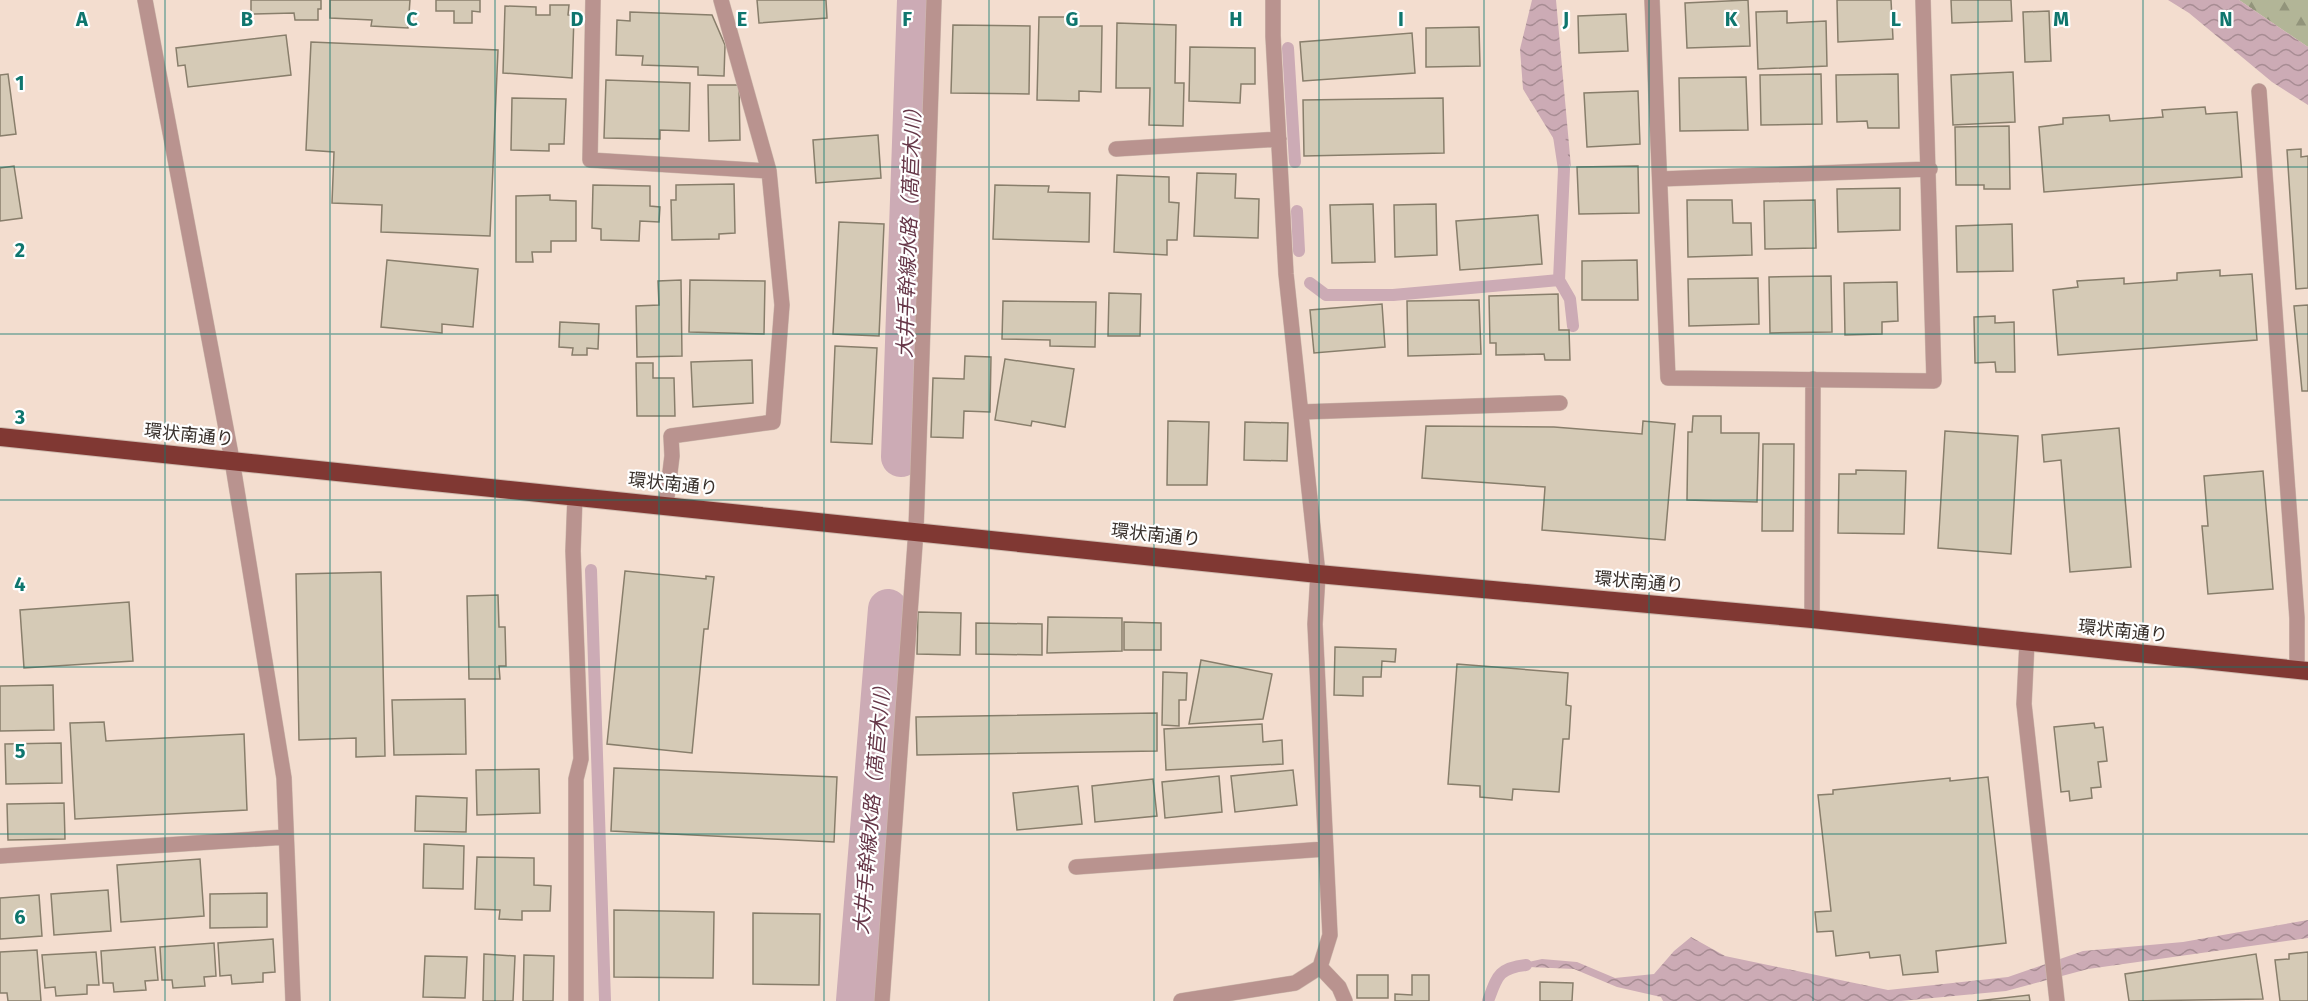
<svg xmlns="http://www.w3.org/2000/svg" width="2308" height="1001" font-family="'Fira Sans','Noto Sans JP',sans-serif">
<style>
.forest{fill:url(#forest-firs)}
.water{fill:url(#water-waves)}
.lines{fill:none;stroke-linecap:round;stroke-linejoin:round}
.stream{stroke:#ccabb5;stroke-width:12}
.canal{stroke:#ccabb5;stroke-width:40}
.building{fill:#d5cab6;stroke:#887e6b;stroke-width:1.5}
.minor-casing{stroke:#cebaae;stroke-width:16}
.highway-casing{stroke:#cebaae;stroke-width:20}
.minor{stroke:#b9938f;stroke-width:15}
.highway{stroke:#803833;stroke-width:18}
.grid{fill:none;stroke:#0f766e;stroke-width:1.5;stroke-opacity:0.55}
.labels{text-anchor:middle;stroke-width:4.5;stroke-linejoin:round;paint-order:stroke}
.street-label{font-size:18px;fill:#38302b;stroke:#fff}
.water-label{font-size:20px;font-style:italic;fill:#663748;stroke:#fff}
.grid-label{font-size:20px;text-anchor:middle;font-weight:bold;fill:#0f766e;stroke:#fff;stroke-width:4.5;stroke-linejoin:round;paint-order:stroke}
</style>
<defs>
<pattern id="forest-firs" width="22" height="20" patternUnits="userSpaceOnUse" patternTransform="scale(1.5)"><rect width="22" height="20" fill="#b2b597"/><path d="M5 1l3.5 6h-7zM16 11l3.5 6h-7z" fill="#92947b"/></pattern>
<pattern id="water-waves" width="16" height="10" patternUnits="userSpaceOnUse" patternTransform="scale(1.5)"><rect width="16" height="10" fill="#ccabb5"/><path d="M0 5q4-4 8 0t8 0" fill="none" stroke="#a78c93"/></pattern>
</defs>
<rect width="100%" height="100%" fill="#f3ddcf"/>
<path class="forest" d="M2239 0H2308V47Z"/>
<path class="water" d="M1532 0H1556L1571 167 1523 89 1520 49Z
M2168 0H2239L2308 47V105L2272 82 2189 13Z
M2308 920V938L2088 969 2006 991 1901 1001H1663L1661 997 1617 987 1574 969 1510 966 1542 959 1577 962 1615 978 1654 974 1674 951 1691 937 1725 956 1888 990 2008 977 2083 951 2183 942Z"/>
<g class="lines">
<path class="stream" d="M1288 48 1295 162
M1559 136 1564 169 1559 280 1570 299 1573 326
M1297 211 1299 251
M1310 283 1326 295H1393L1559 280
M591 570 605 1001
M1488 1001C1497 977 1498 968 1526 965"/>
<path class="canal" d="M901 457 917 0
M856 1001 888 609"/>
</g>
<path class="building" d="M251 0H321V9H318V20H295L294 13 251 14Z
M330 0H410L408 28 371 26 372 20 330 18Z
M436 0H480V12L472 11V23H454V11H436Z
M757 0H826L827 18 759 23Z
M1748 0 1750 46 1687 48 1685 3Z
M1837 0H1891L1893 39 1838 42Z
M1951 0H2011L2012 21 1952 23Z
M550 5H569L568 15 574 16 572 78 503 73 505 6 536 7V15H550Z
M1787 11V23L1826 21 1827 66 1758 69 1756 12Z
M2049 11 2051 61 2025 62 2023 12Z
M630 12 712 15 725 45 724 76 698 75V67L642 65 643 56 616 55 617 20 630 21Z
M1626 14 1628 51 1579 53 1578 16Z
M1039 17H1077V26H1102L1101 92 1079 91V101L1037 100Z
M1117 23 1176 25 1175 83H1184L1183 126 1149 125 1150 88H1116Z
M953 25 1030 26 1029 94 951 93Z
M1479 27 1480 66 1426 67V28Z
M1412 33 1415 73 1303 81 1300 42Z
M286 35 291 75 188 87 185 65 178 66 176 48Z
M311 42 498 50 490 236 381 232 382 205 332 203 334 152 306 150Z
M1190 47 1255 48V84H1241L1240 103 1189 101Z
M2013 72 2015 122 1953 125 1951 75Z
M8 74 16 134 0 136V75Z
M1821 74 1822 124 1761 125 1760 75Z
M1898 74 1899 128H1868L1867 121 1837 122 1836 75Z
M1746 77 1748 130 1680 131 1679 78Z
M606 80 690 83 689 131 660 130V139L604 138Z
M708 85H739L740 140 709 141Z
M1638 91 1640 144 1587 147 1584 93Z
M512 98 566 99 564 144H549V151L511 150Z
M1443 98 1444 153 1304 156 1303 100Z
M2205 107 2206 114 2237 112 2242 177 2044 192 2039 127 2063 124V118L2109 115 2110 121 2163 117 2162 110Z
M2009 126 2010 189H1984V185H1956L1955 127Z
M878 135 881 178 816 183 813 140Z
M2301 149V157L2308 156V288L2296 289 2287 150Z
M14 166 22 218 0 221V168Z
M1638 166 1639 213 1579 214 1577 167Z
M1197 173 1236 174 1235 198 1259 199 1258 238 1194 236Z
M1117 175 1169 177V202L1179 203 1177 240H1167V255L1114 252Z
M734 184 735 233 719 234V239L672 240 671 200H676V185Z
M593 185 650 186V206L660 207 659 222 640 221 639 241 601 240V229L592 228Z
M995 185 1049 186 1048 192 1090 193 1089 242 993 239Z
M1900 188V230L1838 232 1837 189Z
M550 195V200L576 201V241H551V252H532L533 262H516V196Z
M1687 200H1732L1733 223H1751L1752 255 1688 257Z
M1815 200 1816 248 1765 249 1764 201Z
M1373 204 1375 262 1332 263 1330 205Z
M1436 204 1437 255 1395 257 1394 205Z
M1538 215 1542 264 1460 270 1456 221Z
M839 222 884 224 879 336 833 334Z
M2012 224 2013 271 1957 272 1956 226Z
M387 260 478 269 473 327 442 324V333L381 327Z
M1637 260 1638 300H1582V261Z
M2220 270V276L2252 274 2257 340 2058 355 2053 290 2078 287 2077 281 2124 278V284L2177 280V273Z
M1831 276 1832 332 1770 333 1769 277Z
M1758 278 1759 324 1689 326 1688 279Z
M681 280 682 356 637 357 636 306 659 305 658 281Z
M690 280 765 281 764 334 689 332Z
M1897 282 1898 321 1882 322V334L1845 335 1844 283Z
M1109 293 1141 294 1140 336H1108Z
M1558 294 1559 330H1569L1570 360H1545L1544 354 1496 355V343H1490L1489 296Z
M1479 300 1481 354 1408 356 1407 301Z
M1003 301 1096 302 1095 347 1050 346V340L1002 339Z
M1382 304 1385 347 1314 353 1310 310Z
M2308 305V391H2302L2294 306Z
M1995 316V323L2014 322 2015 372H1996L1995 362 1975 363 1974 317Z
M560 322 599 324 598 349 587 348V355H572L573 348 559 347Z
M835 346 877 348 872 444 831 442Z
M965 356 991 357 990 412 964 411 963 438 931 437 933 378 964 379Z
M1005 359 1074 369 1065 427 1032 421 1031 426 995 420Z
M752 360 753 403 693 407 691 362Z
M636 363H653V378H674L675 416H637Z
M1693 416H1721V433H1759L1757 502 1687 500 1688 432H1692Z
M1168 421 1209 422 1207 485H1167Z
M1643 421 1675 424 1665 540 1542 530 1545 487 1422 478 1426 426 1554 427 1642 434Z
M1245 422 1288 423 1287 461 1244 460Z
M2119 428 2131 567 2070 572 2061 460 2044 462 2042 435Z
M1945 431 2018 436 2011 554 1938 548Z
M1763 444H1794L1793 531H1762Z
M1856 470 1906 471 1904 534 1838 533 1839 474H1856Z
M2263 471 2273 589 2208 594 2202 526H2208L2204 476Z
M625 571 706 579V576L714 577 708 629H704L692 753 607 744Z
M381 572 385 756 356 757V738L299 740 296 574Z
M498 595 499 627H505L506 666H499L500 679H469L467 596Z
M129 602 133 661 24 668 20 610Z
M918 612 961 613 960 655 917 654Z
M1048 617 1122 618V651L1047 653Z
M1124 622 1161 623V650H1124Z
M976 623 1042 624V655L976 654Z
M1335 647 1396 649 1395 662 1382 661 1381 677H1363V696L1334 695Z
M1201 660 1272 674 1263 719 1189 724Z
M1457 664 1568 673 1566 705 1571 706 1569 739H1563L1559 792 1513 789 1512 800 1480 797V786L1448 784Z
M1163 672 1187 673 1186 700H1179V726L1162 725Z
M53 685 54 730 0 731V686Z
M465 699 466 754 394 755 392 700Z
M1157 713V751L917 755 916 717Z
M104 722 106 741 244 734 247 810 75 819 70 723Z
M2094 723 2095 728 2103 727 2107 761 2098 762 2101 787 2091 788 2092 798 2070 801 2069 791 2061 792 2054 727Z
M1262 724 1263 742 1282 740 1283 764 1166 770 1164 729Z
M61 743 62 783 6 784 5 744Z
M614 768 837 777 834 842 611 831Z
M539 769 540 813 477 815 476 770Z
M1293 770 1297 805 1235 812 1231 776Z
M1219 776 1222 812 1165 818 1162 782Z
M1988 777 2006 943 1936 951 1938 972 1903 975 1900 955 1870 958 1869 952 1836 956 1833 931 1817 932 1815 912 1831 911 1818 795 1833 794V790L1950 778V781Z
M1153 779 1157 816 1095 822 1092 786Z
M1078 786 1082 824 1017 830 1013 793Z
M416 796 467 798 466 832 415 831Z
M64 803 65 839 8 840 7 804Z
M424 844 464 846 463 889 423 888Z
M477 857 534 858V885L551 886 550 911H522V920L499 919 500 910 475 909Z
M200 859 204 916 121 922 117 865Z
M108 890 111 931 54 935 51 894Z
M267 893V927L210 928V894Z
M39 895 42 936 0 939V898Z
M614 910 714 912 713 978 614 977Z
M753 913 820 914 819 985 753 984Z
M273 939 275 972 263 973V982L232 984 231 975 220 976 218 943Z
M214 943 216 976 204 977 205 986 173 988 172 980H162L160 947Z
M155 947 158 980 145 981 146 990 114 992 113 983H103L101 951Z
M37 950 41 1001H8L7 993H0V952Z
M96 952 99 985H87V994L56 996 55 987 45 988 42 955Z
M2308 952V1001H2280L2275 960 2289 959V954Z
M484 954 515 956 513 1001H483Z
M2256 954 2263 999 2129 1001 2125 974Z
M524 955 554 956 553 1001H523Z
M425 956 467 957 465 998 423 997Z
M1357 975H1388V998H1357Z
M1412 975H1429V1001H1395V994L1412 995Z
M1540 982 1573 983 1572 1001H1540Z
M2029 995 2030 1001H1977Z"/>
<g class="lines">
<defs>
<path id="minor" d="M145 0 232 460 284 778 293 1001
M593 0 590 160 769 171
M1652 0 1668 378 1934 381 1923 0
M2259 91 2297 618V670
M1116 149 1279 139
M1660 179 1930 169
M1301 412 1560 403
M575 496 573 551 581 759 576 779V1001
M666 505 672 456 671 436 773 422 782 305 769 171 721 0
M1812 619 1813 379
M2027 642 2024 704 2057 1001
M0 856 286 837
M1076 867 1325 849
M1320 967 1339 987 1345 1001
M882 1001 916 530 934 0
M1181 1001 1295 983 1320 967 1330 935 1315 624 1318 574 1286 274 1273 36V0"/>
<path id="highway" d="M0 437 1318 574 1812 619 2308 671"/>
</defs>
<use href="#minor" class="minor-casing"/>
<use href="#highway" class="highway-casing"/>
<use href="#minor" class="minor"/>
<use href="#highway" class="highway"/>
</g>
<path class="grid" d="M165 0V1001M330 0V1001M495 0V1001M659 0V1001M824 0V1001M989 0V1001M1154 0V1001M1319 0V1001M1484 0V1001M1649 0V1001M1813 0V1001M1978 0V1001M2143 0V1001M0 167H2308M0 334H2308M0 500H2308M0 667H2308M0 834H2308"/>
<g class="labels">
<g class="street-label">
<text transform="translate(189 435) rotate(6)" y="6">環状南通り</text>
<text transform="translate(673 484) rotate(6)" y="6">環状南通り</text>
<text transform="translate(1156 535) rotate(6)" y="6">環状南通り</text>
<text transform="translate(1639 582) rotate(5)" y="6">環状南通り</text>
<text transform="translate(2123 631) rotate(6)" y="6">環状南通り</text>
</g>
<g class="water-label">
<text transform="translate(909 228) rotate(-88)" y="7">大井手幹線水路（萵苣木川）</text>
<text transform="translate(872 805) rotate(-85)" y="7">大井手幹線水路（萵苣木川）</text>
</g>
</g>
<g class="grid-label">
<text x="82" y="26">A</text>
<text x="247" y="26">B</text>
<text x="412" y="26">C</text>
<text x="577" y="26">D</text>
<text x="742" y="26">E</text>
<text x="907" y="26">F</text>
<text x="1072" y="26">G</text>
<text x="1236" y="26">H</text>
<text x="1401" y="26">I</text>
<text x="1566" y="26">J</text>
<text x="1731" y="26">K</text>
<text x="1896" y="26">L</text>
<text x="2061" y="26">M</text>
<text x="2226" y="26">N</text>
<text x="20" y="90">1</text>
<text x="20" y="257">2</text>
<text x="20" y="424">3</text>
<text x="20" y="591">4</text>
<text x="20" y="758">5</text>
<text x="20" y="924">6</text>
</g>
</svg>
